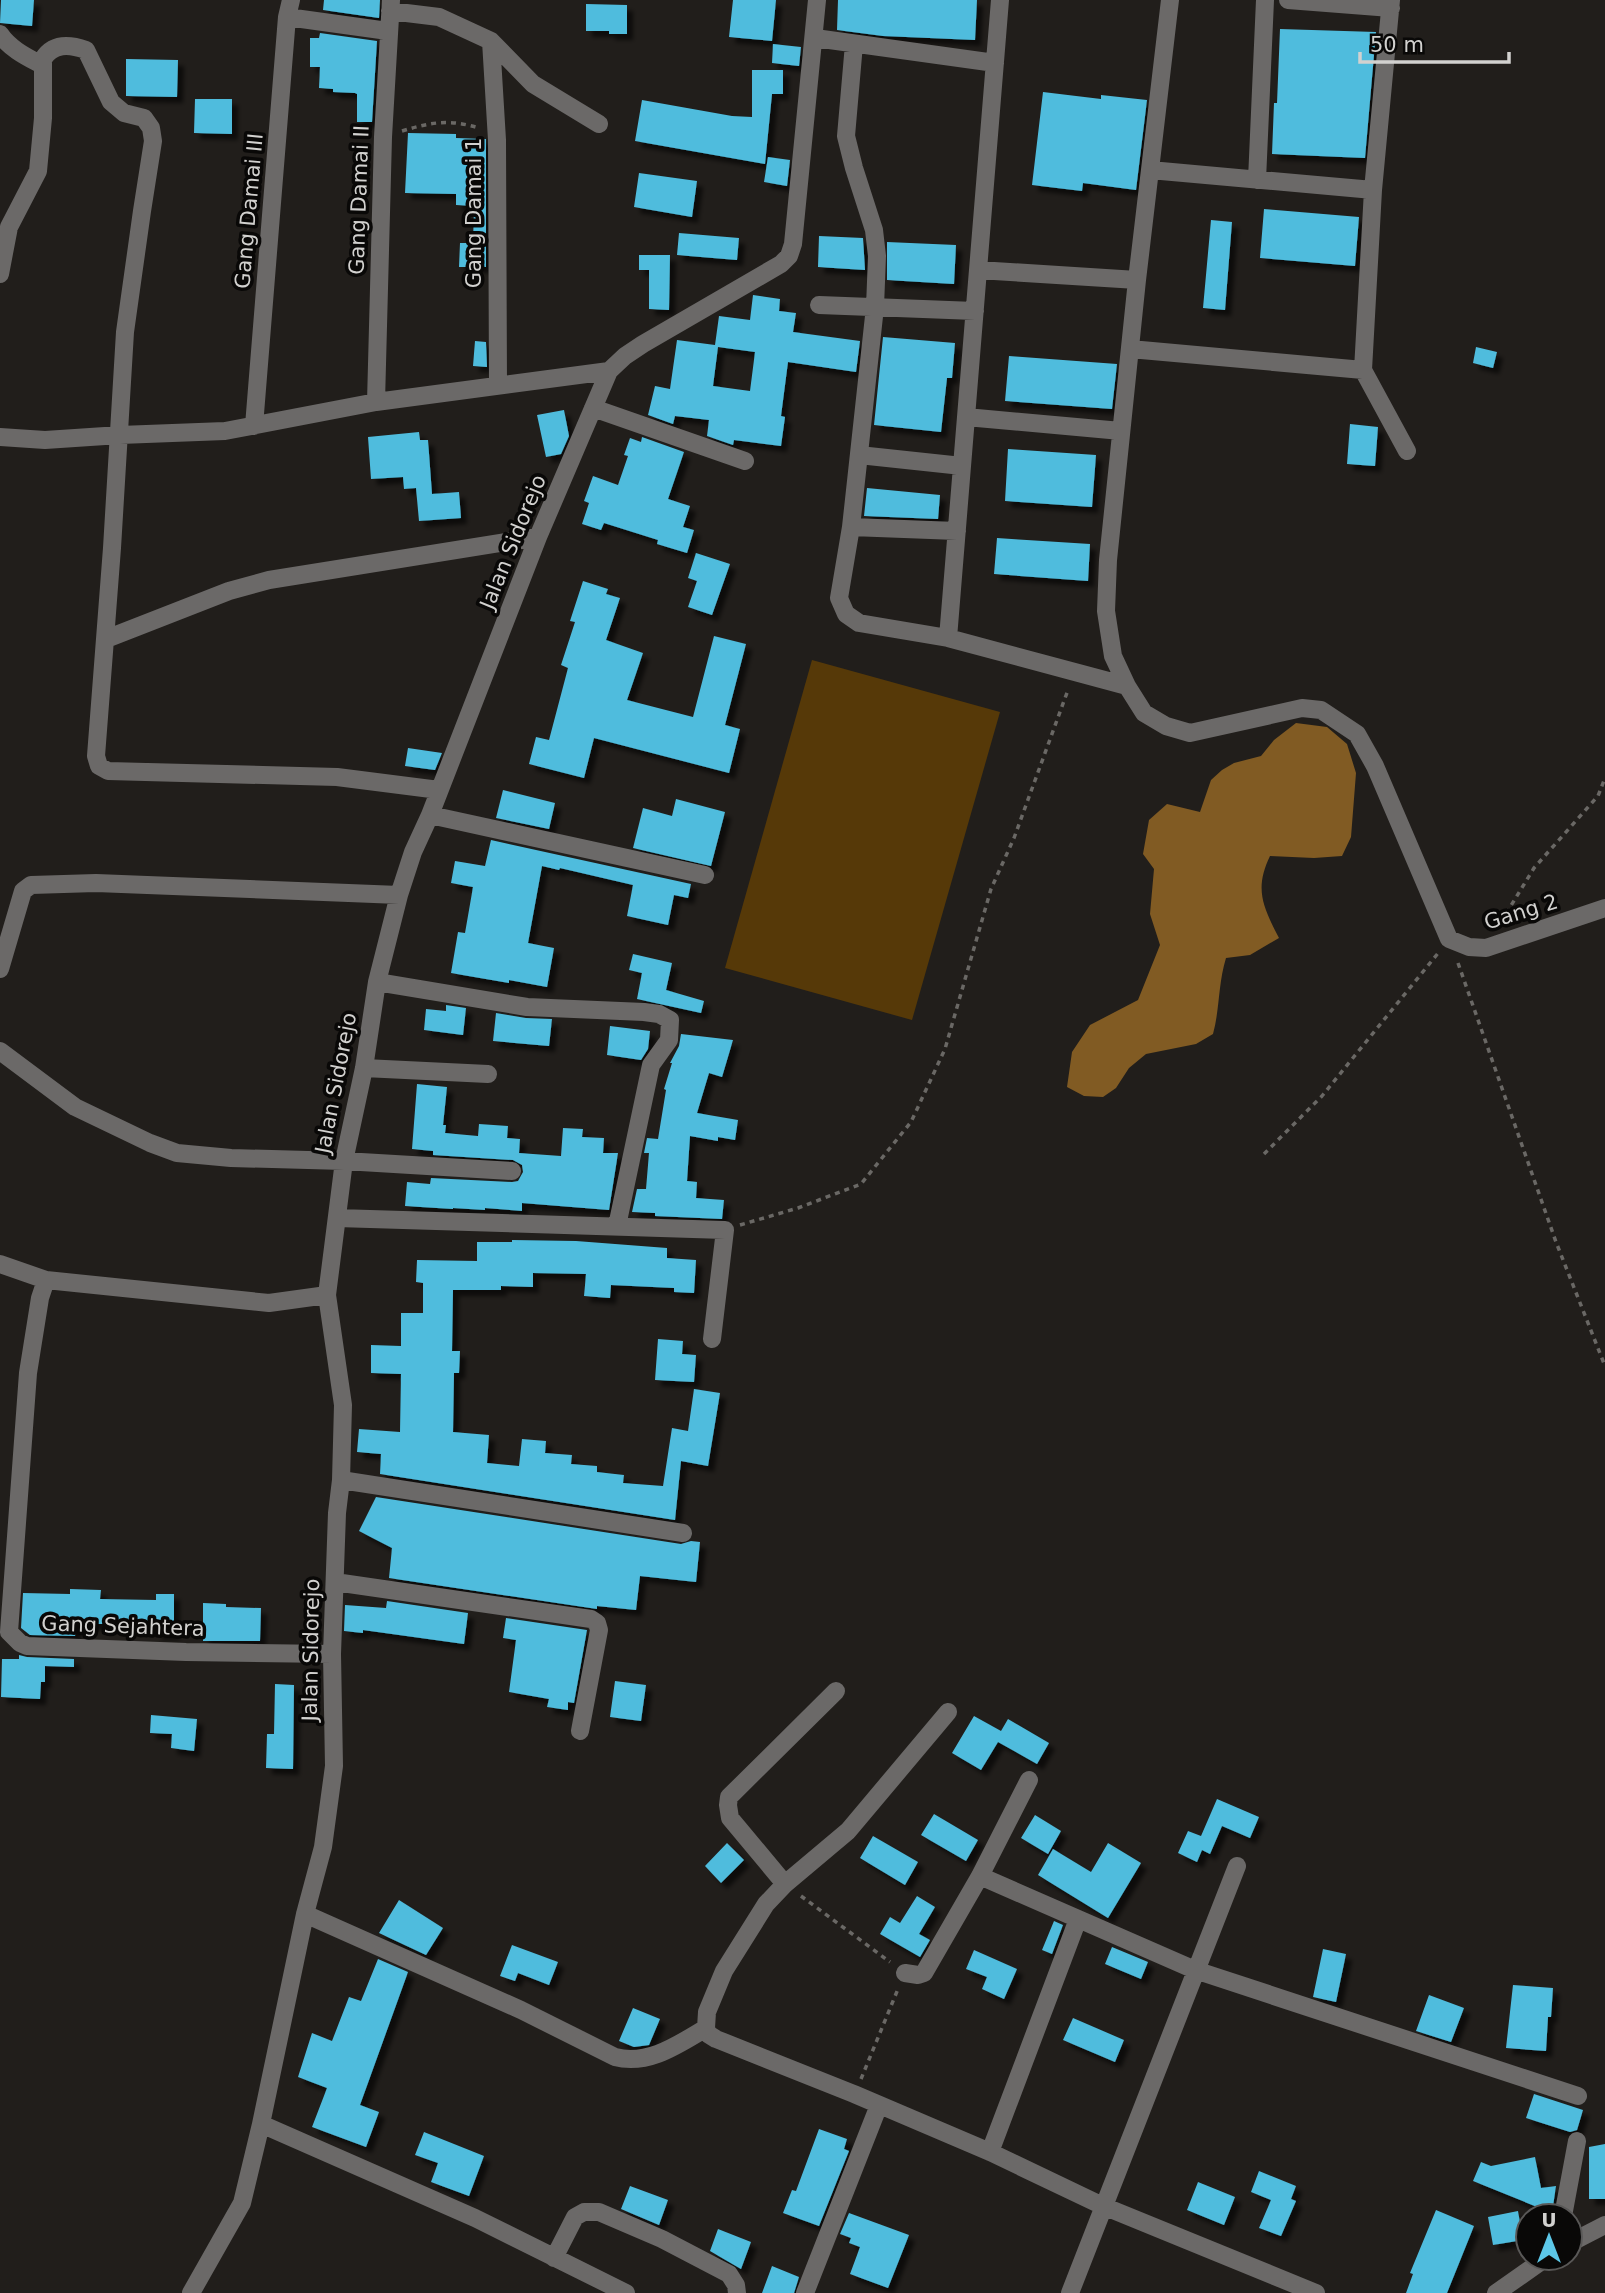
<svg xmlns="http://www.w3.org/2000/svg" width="1605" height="2293" font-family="'DejaVu Sans',sans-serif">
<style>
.green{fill:#563908}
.water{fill:#815b23}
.building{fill:#4fbcdd;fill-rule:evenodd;filter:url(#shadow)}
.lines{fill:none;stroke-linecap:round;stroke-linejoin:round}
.path{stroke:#6a6865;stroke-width:3.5;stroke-dasharray:5 5;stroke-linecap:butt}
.minor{stroke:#6b6968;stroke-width:18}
.labels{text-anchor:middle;stroke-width:7;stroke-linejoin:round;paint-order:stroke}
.street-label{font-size:21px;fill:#d2d1cf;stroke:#090807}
</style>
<defs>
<filter id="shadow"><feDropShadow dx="6" dy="6" stdDeviation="2" flood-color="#0009"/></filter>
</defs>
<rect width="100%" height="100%" fill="#211e1b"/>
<path class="green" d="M812 660 1000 712 912 1020 725 968Z"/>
<path class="water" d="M1296 723 1327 727 1347 744 1356 773 1351 837 1342 856 1314 858 1270 856C1254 889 1263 907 1279 938L1250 955 1226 958C1218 984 1220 1008 1213 1034L1196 1044 1146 1054 1129 1068 1116 1088 1103 1097 1084 1096 1067 1087 1072 1052 1090 1025 1138 1000 1160 945 1150 914 1154 869 1143 854 1149 820 1167 804 1200 812 1211 780 1222 770 1234 763 1261 756 1274 740Z"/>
<path class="building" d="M1 0H34L32 26 0 23Z
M324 0H380L379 18 323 10Z
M733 0H776L772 41 729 37Z
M838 0H977L975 40 883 36 837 30Z
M586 4 627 5V34H609V31H586Z
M1280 29 1376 32 1365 158 1272 154 1274 103H1277Z
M320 33 377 41 372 122H357V94L355 93 333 92V89L319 88 320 67H310V38H319Z
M773 44 801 47 799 66 772 63Z
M126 59 178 60 177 97 126 96Z
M752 70H783V94H772L765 164 635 141 642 100 732 116 752 117Z
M1043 92 1101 99V95L1147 100 1136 190 1083 183 1082 191 1032 185Z
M195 99H232V134L194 133Z
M408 133 456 134V138L486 139V267H459L460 243H473L474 206 456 205V194L405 193Z
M768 157 790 160 787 186 764 182Z
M639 173 697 181 692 217 634 207Z
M1264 209 1359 217 1355 266 1260 258Z
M1211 220 1232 222 1225 310 1203 308Z
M679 233 739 238 737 260 677 255Z
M819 236 863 238 865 270 818 267Z
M887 242 956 245 954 284 887 280Z
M639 255H670L669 310 649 309V270H639Z
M753 295 780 299 779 311 796 313 793 332 860 341 856 372 788 362 781 416 785 417 781 446 734 440 733 445 707 436 709 420 675 416 673 424 648 415 655 386 670 389 677 340 715 345 719 316 750 320ZM718 347 755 352 750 391 713 386Z
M883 337 955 343 952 378H947L941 432 874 425Z
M475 341 486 342 487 367 473 366Z
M1476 347 1497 352 1493 368 1473 363Z
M1009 356 1117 364 1112 409 1005 401Z
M564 410 569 436 561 454 546 457 537 415Z
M1350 424 1378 427 1375 466 1347 464Z
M419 432 420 440H428L432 494 459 492 461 518 419 521 416 488 404 489 403 477 371 479 368 437Z
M642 437 684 452 668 499 690 506 683 527 694 530 687 553 657 544 658 540 604 523 601 530 582 524 589 503 584 501 593 476 618 485 628 456 624 455 630 438 641 442Z
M1008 449 1096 455 1092 507 1005 501Z
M867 488 940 495 938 519 864 516Z
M997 538 1090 544 1088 581 994 574Z
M696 553 730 564 712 615 688 607 697 581 688 578Z
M583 581 608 589 606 594 620 598 606 640 643 653 627 700 693 717 714 636 746 644 725 725 740 729 729 773 594 738 584 778 529 764 536 737 549 740 568 668 561 665 575 622 570 621Z
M408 748 442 753 435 770 405 766Z
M503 790 555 803 549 829 496 818Z
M676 799 725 812 711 866 633 848 643 808 672 816Z
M491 840 691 884 688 898 674 895 668 925 627 916 633 885 560 868 559 870 542 866 528 943 554 948 547 987 509 980V983L451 973 458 932 465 933 473 887 451 883 455 861 485 866Z
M633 954 672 963 666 990 704 1001 701 1013 637 999 642 973 629 970Z
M446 1005 466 1008 463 1035 424 1030 426 1009 446 1011Z
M496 1013 526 1018 552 1019 549 1046 493 1041Z
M610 1026 650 1031 648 1049 641 1060 607 1055Z
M681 1034 733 1040 722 1077 709 1073 697 1113 738 1120 735 1140 718 1137V1141L690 1136 687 1181 697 1182 696 1198 724 1200 722 1219 655 1216V1213L632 1212 637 1189H646L649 1153H644L647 1138 658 1139 666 1090 664 1089 672 1063H670L679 1046Z
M417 1084 447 1087 443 1125H446L445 1133 478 1136 479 1124 508 1126 507 1138 520 1139 519 1153 561 1156 563 1128 583 1129 582 1137 604 1138 603 1153H618L609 1210 522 1203V1211L485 1208V1210L453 1208V1209L405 1206 407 1182 430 1184 431 1178 512 1182 518 1181 523 1172 522 1165 513 1160 433 1155V1151L412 1149Z
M512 1240 576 1241 667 1248V1258L696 1260 694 1293 674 1292V1288L611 1285 610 1298 584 1296 586 1274 533 1273V1287L501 1286V1290H453L452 1351H460L459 1373H454L453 1432 489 1435 487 1463 519 1466 522 1439 546 1441 545 1453 572 1455 571 1464 597 1466V1472L624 1475 623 1483 663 1486 672 1428 688 1431 694 1389 720 1393 708 1466 681 1461 675 1520 380 1474 381 1454 357 1452 359 1429 400 1432 401 1374 371 1373V1345L401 1346V1313H423V1283L416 1282 417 1260 477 1261V1242H512Z
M658 1339 683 1341 682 1354 696 1355 694 1382 655 1380Z
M376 1497 681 1544 691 1541 700 1542 696 1582 640 1576 636 1610 597 1606V1609L389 1578 392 1548 359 1531Z
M70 1589 101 1590 100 1599 156 1600V1594H174V1634H156V1624H76L75 1636 30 1635 21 1628 23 1593 70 1594Z
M387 1601 468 1613 464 1644 363 1630V1633L344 1631 345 1605 386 1608Z
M203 1603 226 1604V1607L261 1608 260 1641H203Z
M506 1618 587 1630 574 1703 568 1702V1710L547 1707 549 1699 509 1692 516 1640 503 1638Z
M19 1655 27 1657 74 1659V1667L45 1666V1682H41L40 1699 1 1697 2 1659H19Z
M615 1681 646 1685 641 1721 610 1717Z
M275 1684 294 1685 293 1769 266 1768 267 1734H274Z
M151 1715 197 1719 194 1751 171 1748 172 1734 150 1733Z
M974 1716 1001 1731 1008 1719 1049 1743 1037 1764 998 1742 981 1770 952 1753Z
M1217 1799 1259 1817 1250 1838 1222 1826 1210 1854 1202 1850 1197 1862 1178 1853 1188 1831 1201 1836Z
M934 1814 978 1840 966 1861 921 1835Z
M1035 1815 1061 1831 1048 1854 1021 1838Z
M873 1836 918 1862 905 1885 860 1858Z
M727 1843 744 1860 721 1883 705 1866Z
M1108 1843 1141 1863 1108 1918 1038 1875 1053 1849 1091 1872Z
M917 1896 935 1907 919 1934 930 1940 920 1957 880 1934 890 1917 900 1923Z
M399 1900 443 1928 426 1955 379 1933Z
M1054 1921 1063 1925 1052 1954 1042 1950Z
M512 1945 558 1962 549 1985 518 1973 515 1981 500 1976Z
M1112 1947 1148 1962 1141 1979 1105 1964Z
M1323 1949 1346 1954 1336 2002 1313 1997Z
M974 1950 1017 1969 1004 1999 982 1989 987 1977 966 1969Z
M378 1959 408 1972 360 2105 379 2112 366 2147 312 2127 327 2088 298 2077 312 2033 332 2041 349 1997 361 2001Z
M1513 1985 1553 1988 1551 2017H1548L1546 2051 1506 2048Z
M1429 1995 1464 2008 1451 2042 1416 2031Z
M633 2008 660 2019 649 2045 634 2047 619 2041Z
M1073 2018 1124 2040 1115 2062 1063 2040Z
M1534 2094 1583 2110 1577 2130 1570 2132 1526 2118Z
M819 2129 847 2139 844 2149 849 2151 819 2226 783 2213 792 2190 796 2191Z
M424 2132 484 2156 469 2196 431 2182 438 2163 415 2155Z
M1605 2144V2199H1589V2147Z
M1535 2157 1541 2188 1556 2186 1552 2213 1473 2181 1481 2162 1491 2166Z
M1259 2171 1296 2186 1291 2199 1296 2201 1281 2236 1259 2228 1271 2200 1251 2192Z
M1198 2182 1235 2197 1224 2225 1187 2210Z
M630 2186 668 2200 659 2225 621 2209Z
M1436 2210 1474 2226 1447 2293H1406L1413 2274 1410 2273Z
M1518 2211 1523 2240 1493 2245 1488 2217Z
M849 2213 909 2235 888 2288 850 2274 860 2247 849 2243 851 2238 840 2234Z
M718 2229 751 2242 741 2269 710 2251Z
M772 2266 799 2277 794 2293H762Z"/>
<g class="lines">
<path class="path" d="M402 131C432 122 449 119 479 128
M1501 922 1534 868 1598 796 1605 778
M1458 963 1556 1242 1605 1366
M1264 1154 1322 1096 1439 952
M740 1225 798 1208 861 1184 911 1122 945 1049 991 889 1014 838 1068 690
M801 1896 890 1962
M861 2079 898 1989"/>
<path class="minor" d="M1170 0 1137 280 1108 560 1106 611 1113 656 1127 686 1144 713 1166 726 1190 733 1302 708 1321 710 1357 734 1375 766 1449 939 1469 947 1486 948 1605 908
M1288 0 1391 8
M390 11 439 17 491 41 533 84 599 124
M287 17 388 31
M0 34C10 49 27 57 42 65
M815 38 995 63
M491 41 497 140 498 386
M854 44 846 136 854 168 874 230 877 256 875 307 851 527 839 598 846 614 859 623 948 638 1127 686
M1150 170 1373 190
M1257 180 1265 0
M978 270 1137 280
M0 274 9 227 38 171 43 118V59C53 43 69 44 86 50L111 102 124 113 144 118 151 128 153 141 142 211 125 332 112 548 96 756 99 766 108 771 337 777 439 790
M819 305 975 311
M1130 349 1363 370 1373 190 1391 0
M1363 370 1407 451
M376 402 383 137 391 0
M593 408 745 461
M966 417 1121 431
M254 426 287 17 291 0
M0 437 45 440 120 435 225 431 376 402 609 371
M859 455 962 466
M851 527 957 531
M948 638 1000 0
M106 639 229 591 269 580 538 537
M430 815 705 875
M0 969 23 891 31 885 96 883 399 895
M377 982 527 1007 644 1012 659 1014 670 1020 669 1040 651 1065 617 1226
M0 1051 75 1107 150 1143 177 1153 231 1158 344 1161 512 1171
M364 1068 488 1074
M337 1218 725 1230 712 1339
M0 1264 46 1280
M327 1295 269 1303 46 1280 40 1298 28 1373 9 1632 20 1643 27 1646 186 1652 332 1654
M341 1480 683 1533
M335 1582 591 1619 597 1623 599 1630 580 1731
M948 1712 848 1831 785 1884 766 1904 724 1971 707 2012 706 2028 708 2034 716 2039 854 2094 990 2152 1103 2206 1316 2293
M980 1876 1195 1970 1578 2096
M785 1884 730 1818 728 1805 729 1797 836 1691
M305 1914 521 2010 615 2057C648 2066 679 2044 706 2028
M905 1973 918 1975 924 1973 980 1876 1029 1780
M261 2124 475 2218 626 2293
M990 2152 1078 1919
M1563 2216 1577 2141
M1570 2243 1605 2225
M554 2258 575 2217 584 2212H599L662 2239 729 2274 736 2285 737 2293
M191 2293 242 2203 261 2124 305 1914 323 1847 334 1766 332 1654 337 1513 341 1480 343 1405 327 1295 344 1161 364 1068 377 982 399 895 413 852 430 815 538 537 609 371 625 356 643 344 781 264 789 256 793 244 817 0
M805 2293 879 2105
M1070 2293 1237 1866
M1496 2293 1546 2258"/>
</g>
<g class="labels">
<g class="street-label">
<text transform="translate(359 200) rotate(-88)" y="7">Gang Damai II</text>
<text transform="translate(249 211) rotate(-85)" y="7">Gang Damai III</text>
<text transform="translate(474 213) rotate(-90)" y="7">Gang Damai 1</text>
<text transform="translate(513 542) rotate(-68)" y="7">Jalan Sidorejo</text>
<text transform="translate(1521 912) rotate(-17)" y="7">Gang 2</text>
<text transform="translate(336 1083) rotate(-79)" y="7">Jalan Sidorejo</text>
<text transform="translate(123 1626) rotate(2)" y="7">Gang Sejahtera</text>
<text transform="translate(311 1650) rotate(-89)" y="7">Jalan Sidorejo</text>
</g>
</g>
<g transform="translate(1549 2237)"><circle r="33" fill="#090807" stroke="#595857" stroke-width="2"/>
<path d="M0-5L12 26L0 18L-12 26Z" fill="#5cc7e8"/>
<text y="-10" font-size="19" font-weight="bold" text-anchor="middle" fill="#d2d1cf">U</text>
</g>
<path d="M1360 52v10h149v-10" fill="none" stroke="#d2d1cf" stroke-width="3.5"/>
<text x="1370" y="52" font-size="21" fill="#d2d1cf" stroke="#090807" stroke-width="5" paint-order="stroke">50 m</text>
</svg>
